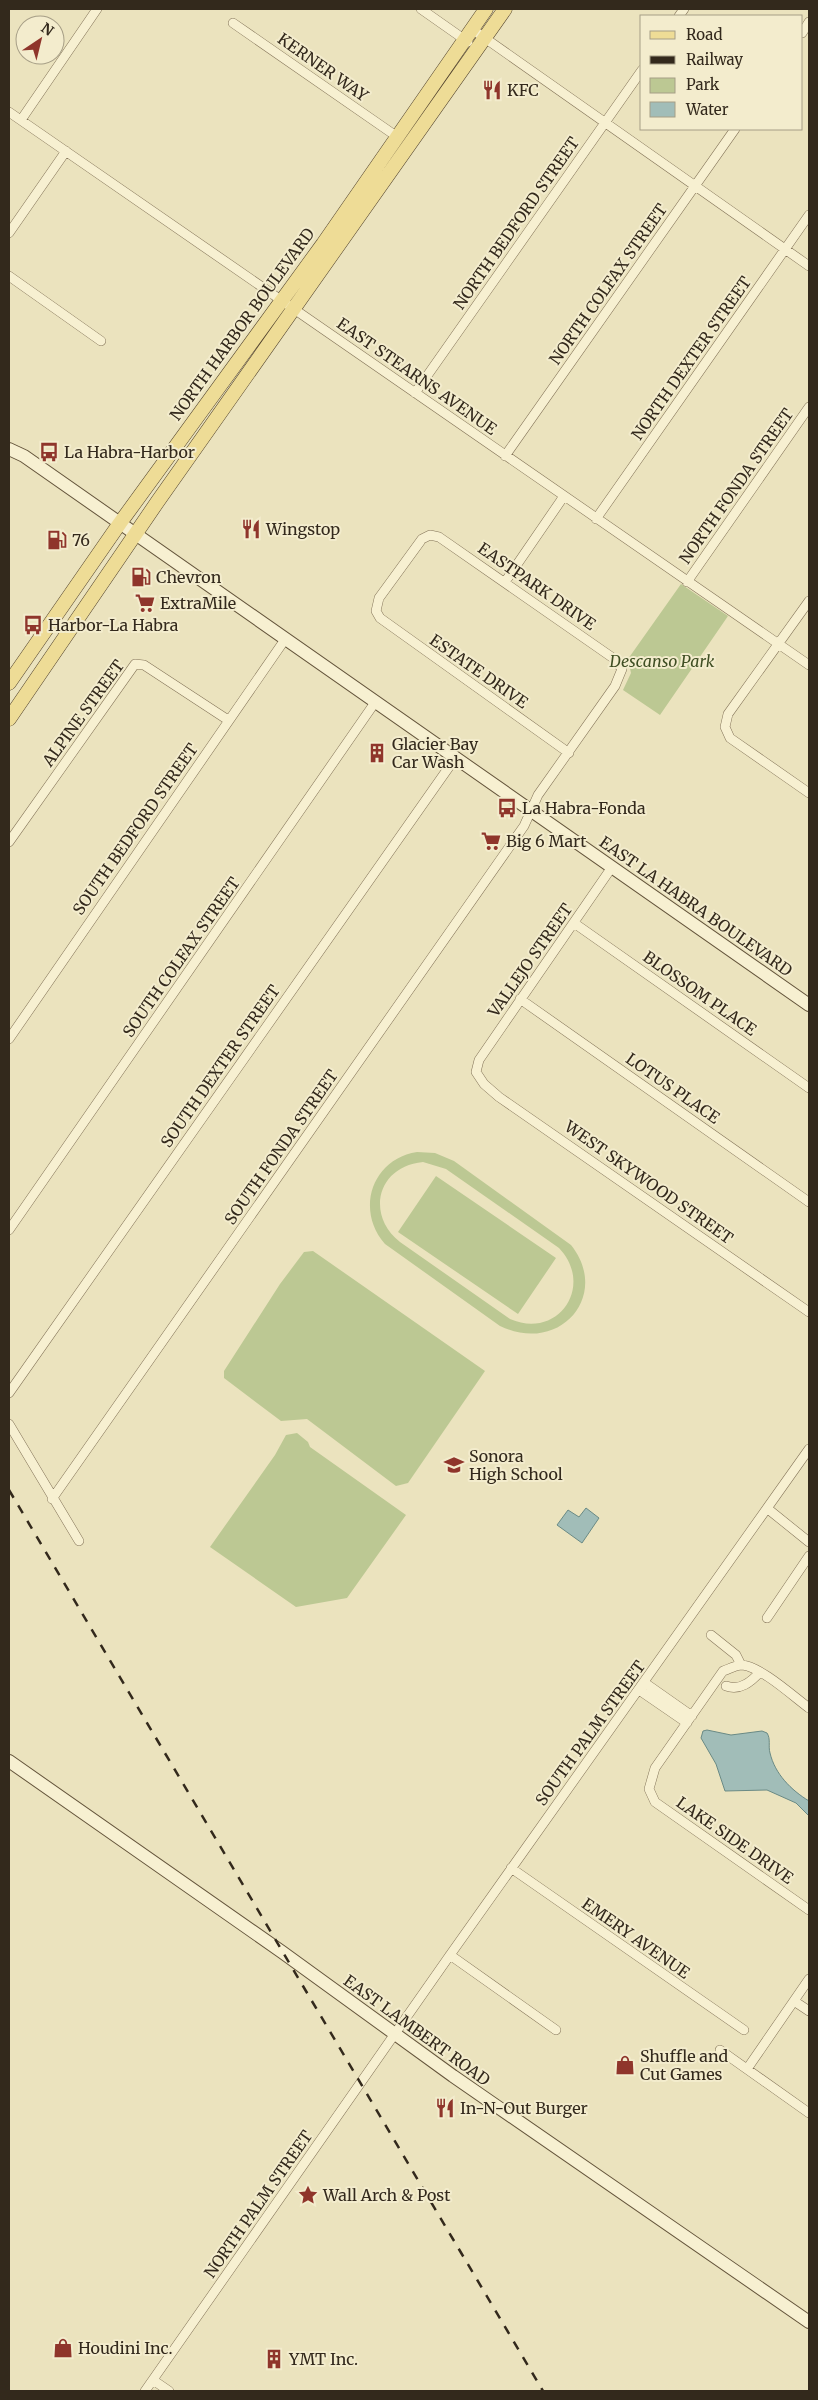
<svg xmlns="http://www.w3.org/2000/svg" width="818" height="2400" font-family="Merriweather,serif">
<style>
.green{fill:#bcc893;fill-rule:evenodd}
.water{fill:#a1bdb8;stroke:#6a8a85}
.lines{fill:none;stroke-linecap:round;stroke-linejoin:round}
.street-casing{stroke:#837358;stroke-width:10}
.secondary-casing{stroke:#64543b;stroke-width:14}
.primary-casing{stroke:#50412c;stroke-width:15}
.street{stroke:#f7f0d1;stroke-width:9}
.secondary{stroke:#f7f0d1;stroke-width:12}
.primary{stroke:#eedc96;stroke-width:14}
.rail{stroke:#33291c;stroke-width:2.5;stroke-dasharray:9 9;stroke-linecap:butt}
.labels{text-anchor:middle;stroke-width:4;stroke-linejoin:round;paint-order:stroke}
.street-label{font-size:16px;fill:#33291c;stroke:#f3eccd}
.poi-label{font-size:16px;fill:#33291c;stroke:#f3eccd;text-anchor:start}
.park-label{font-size:16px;font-style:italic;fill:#3f4e23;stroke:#f3eccd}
</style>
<rect width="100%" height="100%" fill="#ebe3be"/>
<path class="green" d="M681 584 728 616 660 715 623 690 631 673 628 659Z
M417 1152 435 1153 454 1161 571 1245C611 1295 560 1355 500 1326L385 1244C355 1210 372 1159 417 1152ZM423 1162 446 1169 559 1248C595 1286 558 1340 510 1319L400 1242C365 1214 378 1166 423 1162Z
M436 1176 556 1258 518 1314 398 1232Z
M313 1251 485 1371 408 1483 396 1486 307 1419 281 1421 224 1378V1371L280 1284 304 1252Z
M297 1433 308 1442 310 1447 406 1515 347 1598 296 1607 210 1547 275 1455 286 1435Z"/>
<path class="water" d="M586 1508 599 1518 582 1543 557 1525 568 1510 579 1517Z
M707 1730 731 1735 762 1731 767 1733C771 1739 768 1746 770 1753 775 1774 791 1790 809 1801V1816L796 1803 767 1790 725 1791 716 1764 701 1738 703 1731Z"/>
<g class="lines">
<defs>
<path id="street" d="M421 9 468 42
M679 16 684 9
M233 23 396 136
M472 29 809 266
M802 33 809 22
M9 112 809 665
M21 120 97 9
M9 233 66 151
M9 276 101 341
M415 393 642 70
M505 456 735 129
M596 519 809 215
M505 582 564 496
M687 582 809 407
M809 601 728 714 725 727 730 738 809 793
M9 842 135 664 144 665 228 720
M612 867 479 1060 476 1072 484 1084 499 1097 809 1312
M574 923 809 1088
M520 999 809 1202
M9 1039 286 638
M9 1230 376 701
M9 1393 456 757
M9 1424 79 1541
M52 1499 524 826 538 795 615 686 622 669 613 658 439 537 430 535 422 539 379 598 376 611 380 618 569 753
M768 1509 809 1542
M767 1618 809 1556
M711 1635 736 1655 741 1665
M645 1683 692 1716
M726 1686C740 1691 751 1682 760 1672
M639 1690 687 1723
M809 1708C794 1697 760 1666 742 1665 736 1665 729 1669 723 1671L655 1768 649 1789 655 1802 809 1910
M511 1868 744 2030
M450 1955 556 2030
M794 2001 809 2011
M720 2050 809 2113
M747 2069 809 1979
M153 2380 169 2391
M145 2391 450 1955 809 1449"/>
<path id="secondary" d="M9 449 24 456 809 1005
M9 1761 282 1952 453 2076 809 2322"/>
<path id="primary" d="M9 683 120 523 323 244 486 9
M9 719 158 501 505 9"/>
</defs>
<use href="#street" class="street-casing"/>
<use href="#secondary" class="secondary-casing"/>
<use href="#primary" class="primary-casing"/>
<use href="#street" class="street"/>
<use href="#secondary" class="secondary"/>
<use href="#primary" class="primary"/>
<path class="rail" d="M9 1490 543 2391"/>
</g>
<defs>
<symbol id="restaurant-bare" viewBox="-9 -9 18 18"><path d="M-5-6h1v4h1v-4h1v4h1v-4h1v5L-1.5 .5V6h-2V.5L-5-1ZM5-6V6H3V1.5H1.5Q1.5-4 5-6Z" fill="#8f352b" stroke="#f3eccd" stroke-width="2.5" paint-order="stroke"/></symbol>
<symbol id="bus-bare" viewBox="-9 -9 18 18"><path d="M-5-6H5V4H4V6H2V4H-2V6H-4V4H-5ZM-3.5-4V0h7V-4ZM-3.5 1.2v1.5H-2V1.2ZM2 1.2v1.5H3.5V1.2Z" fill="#8f352b" stroke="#f3eccd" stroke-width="2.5" paint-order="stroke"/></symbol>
<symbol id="fuel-bare" viewBox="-9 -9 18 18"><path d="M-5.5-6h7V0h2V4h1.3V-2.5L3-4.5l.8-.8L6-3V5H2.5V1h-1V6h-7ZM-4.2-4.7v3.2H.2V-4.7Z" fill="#8f352b" stroke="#f3eccd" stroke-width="2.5" paint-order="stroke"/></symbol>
<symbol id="supermarket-bare" viewBox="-9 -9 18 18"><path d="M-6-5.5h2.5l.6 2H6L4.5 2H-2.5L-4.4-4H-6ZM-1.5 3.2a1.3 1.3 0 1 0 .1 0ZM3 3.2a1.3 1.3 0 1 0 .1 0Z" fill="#8f352b" stroke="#f3eccd" stroke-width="2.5" paint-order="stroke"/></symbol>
<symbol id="building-bare" viewBox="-9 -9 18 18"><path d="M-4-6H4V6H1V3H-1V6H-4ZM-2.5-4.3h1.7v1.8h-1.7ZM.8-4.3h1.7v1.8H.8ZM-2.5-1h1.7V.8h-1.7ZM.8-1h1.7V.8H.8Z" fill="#8f352b" stroke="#f3eccd" stroke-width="2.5" paint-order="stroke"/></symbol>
<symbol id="school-bare" viewBox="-9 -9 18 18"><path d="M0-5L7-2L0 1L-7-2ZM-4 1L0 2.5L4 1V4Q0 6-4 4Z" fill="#8f352b" stroke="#f3eccd" stroke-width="2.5" paint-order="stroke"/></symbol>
<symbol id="shop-bare" viewBox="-9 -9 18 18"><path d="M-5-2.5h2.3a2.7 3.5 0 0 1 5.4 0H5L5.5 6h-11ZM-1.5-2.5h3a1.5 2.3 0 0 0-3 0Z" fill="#8f352b" stroke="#f3eccd" stroke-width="2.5" paint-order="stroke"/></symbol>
<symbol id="sight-bare" viewBox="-9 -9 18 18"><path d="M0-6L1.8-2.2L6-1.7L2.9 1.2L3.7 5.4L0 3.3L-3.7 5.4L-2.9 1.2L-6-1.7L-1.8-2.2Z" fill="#8f352b" stroke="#f3eccd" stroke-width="2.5" paint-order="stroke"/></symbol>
</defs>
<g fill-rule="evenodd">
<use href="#restaurant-bare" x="478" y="76" width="28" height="28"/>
<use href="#bus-bare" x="35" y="438" width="28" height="28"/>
<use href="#restaurant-bare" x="237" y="515" width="28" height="28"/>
<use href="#fuel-bare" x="43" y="526" width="28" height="28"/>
<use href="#fuel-bare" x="127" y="563" width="28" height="28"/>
<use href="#supermarket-bare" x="131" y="589" width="28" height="28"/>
<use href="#bus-bare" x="19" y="611" width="28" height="28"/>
<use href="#building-bare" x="363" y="739" width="28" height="28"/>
<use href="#bus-bare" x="493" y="794" width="28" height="28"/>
<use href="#supermarket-bare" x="477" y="827" width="28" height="28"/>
<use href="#school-bare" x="440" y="1451" width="28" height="28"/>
<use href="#shop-bare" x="611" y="2051" width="28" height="28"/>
<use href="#restaurant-bare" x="431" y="2094" width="28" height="28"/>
<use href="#sight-bare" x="294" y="2181" width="28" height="28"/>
<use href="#shop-bare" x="49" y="2334" width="28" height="28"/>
<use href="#building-bare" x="260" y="2345" width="28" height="28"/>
</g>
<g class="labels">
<g class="street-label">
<text transform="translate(323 67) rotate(35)" y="6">KERNER WAY</text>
<text transform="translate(516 223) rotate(-55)" y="6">NORTH BEDFORD STREET</text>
<text transform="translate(608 284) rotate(-55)" y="6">NORTH COLFAX STREET</text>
<text transform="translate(242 324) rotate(-54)" y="6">NORTH HARBOR BOULEVARD</text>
<text transform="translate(691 358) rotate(-55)" y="6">NORTH DEXTER STREET</text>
<text transform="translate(417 376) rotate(35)" y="6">EAST STEARNS AVENUE</text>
<text transform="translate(736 486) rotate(-55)" y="6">NORTH FONDA STREET</text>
<text transform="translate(537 586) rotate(35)" y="6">EASTPARK DRIVE</text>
<text transform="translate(479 671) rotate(35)" y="6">ESTATE DRIVE</text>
<text transform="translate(83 713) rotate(-54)" y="6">ALPINE STREET</text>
<text transform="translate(135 829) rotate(-55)" y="6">SOUTH BEDFORD STREET</text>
<text transform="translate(696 906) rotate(35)" y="6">EAST LA HABRA BOULEVARD</text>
<text transform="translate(181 957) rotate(-55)" y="6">SOUTH COLFAX STREET</text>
<text transform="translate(530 960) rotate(-55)" y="6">VALLEJO STREET</text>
<text transform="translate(700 993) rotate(35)" y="6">BLOSSOM PLACE</text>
<text transform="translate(220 1066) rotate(-55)" y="6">SOUTH DEXTER STREET</text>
<text transform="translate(673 1088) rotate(35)" y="6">LOTUS PLACE</text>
<text transform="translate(281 1147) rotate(-55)" y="6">SOUTH FONDA STREET</text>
<text transform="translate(649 1182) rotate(35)" y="6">WEST SKYWOOD STREET</text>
<text transform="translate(590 1733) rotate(-54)" y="6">SOUTH PALM STREET</text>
<text transform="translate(735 1840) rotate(35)" y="6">LAKE SIDE DRIVE</text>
<text transform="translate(636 1938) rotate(35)" y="6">EMERY AVENUE</text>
<text transform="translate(417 2030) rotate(36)" y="6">EAST LAMBERT ROAD</text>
<text transform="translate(258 2204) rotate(-55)" y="6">NORTH PALM STREET</text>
</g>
<g class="poi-label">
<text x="507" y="96">KFC</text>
<text x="64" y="458">La Habra-Harbor</text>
<text x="266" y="535">Wingstop</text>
<text x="72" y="546">76</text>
<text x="156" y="583">Chevron</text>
<text x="160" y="609">ExtraMile</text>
<text x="48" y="631">Harbor-La Habra</text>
<text x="392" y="750">Glacier Bay<tspan x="392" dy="18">Car Wash</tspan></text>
<text x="522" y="814">La Habra-Fonda</text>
<text x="506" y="847">Big 6 Mart</text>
<text x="469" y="1462">Sonora<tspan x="469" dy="18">High School</tspan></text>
<text x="640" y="2062">Shuffle and<tspan x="640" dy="18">Cut Games</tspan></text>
<text x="460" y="2114">In-N-Out Burger</text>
<text x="323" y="2201">Wall Arch &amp; Post</text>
<text x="78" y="2354">Houdini Inc.</text>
<text x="289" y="2365">YMT Inc.</text>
</g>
<g class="park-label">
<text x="662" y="667">Descanso Park</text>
</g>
</g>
<rect width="818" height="2400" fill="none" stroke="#33291c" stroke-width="20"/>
<rect x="640" y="15" width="162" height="115" fill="#f3eccd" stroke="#a69e86"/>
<rect x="650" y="31" width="25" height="8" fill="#eedc96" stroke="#a69e86"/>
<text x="686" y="40" font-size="15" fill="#33291c">Road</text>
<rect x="650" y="56" width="25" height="8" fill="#33291c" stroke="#a69e86"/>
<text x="686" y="65" font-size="15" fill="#33291c">Railway</text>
<rect x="650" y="78" width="25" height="15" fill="#bcc893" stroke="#a69e86"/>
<text x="686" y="90" font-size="15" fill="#33291c">Park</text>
<rect x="650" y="102" width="25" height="15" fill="#a1bdb8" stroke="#a69e86"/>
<text x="686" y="115" font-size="15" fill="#33291c">Water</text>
<g transform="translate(40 40) rotate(35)"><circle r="24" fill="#f3eccd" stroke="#a69e86"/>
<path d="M0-4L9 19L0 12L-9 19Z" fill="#8f352b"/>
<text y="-8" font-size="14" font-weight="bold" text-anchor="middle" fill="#33291c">N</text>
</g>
</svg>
